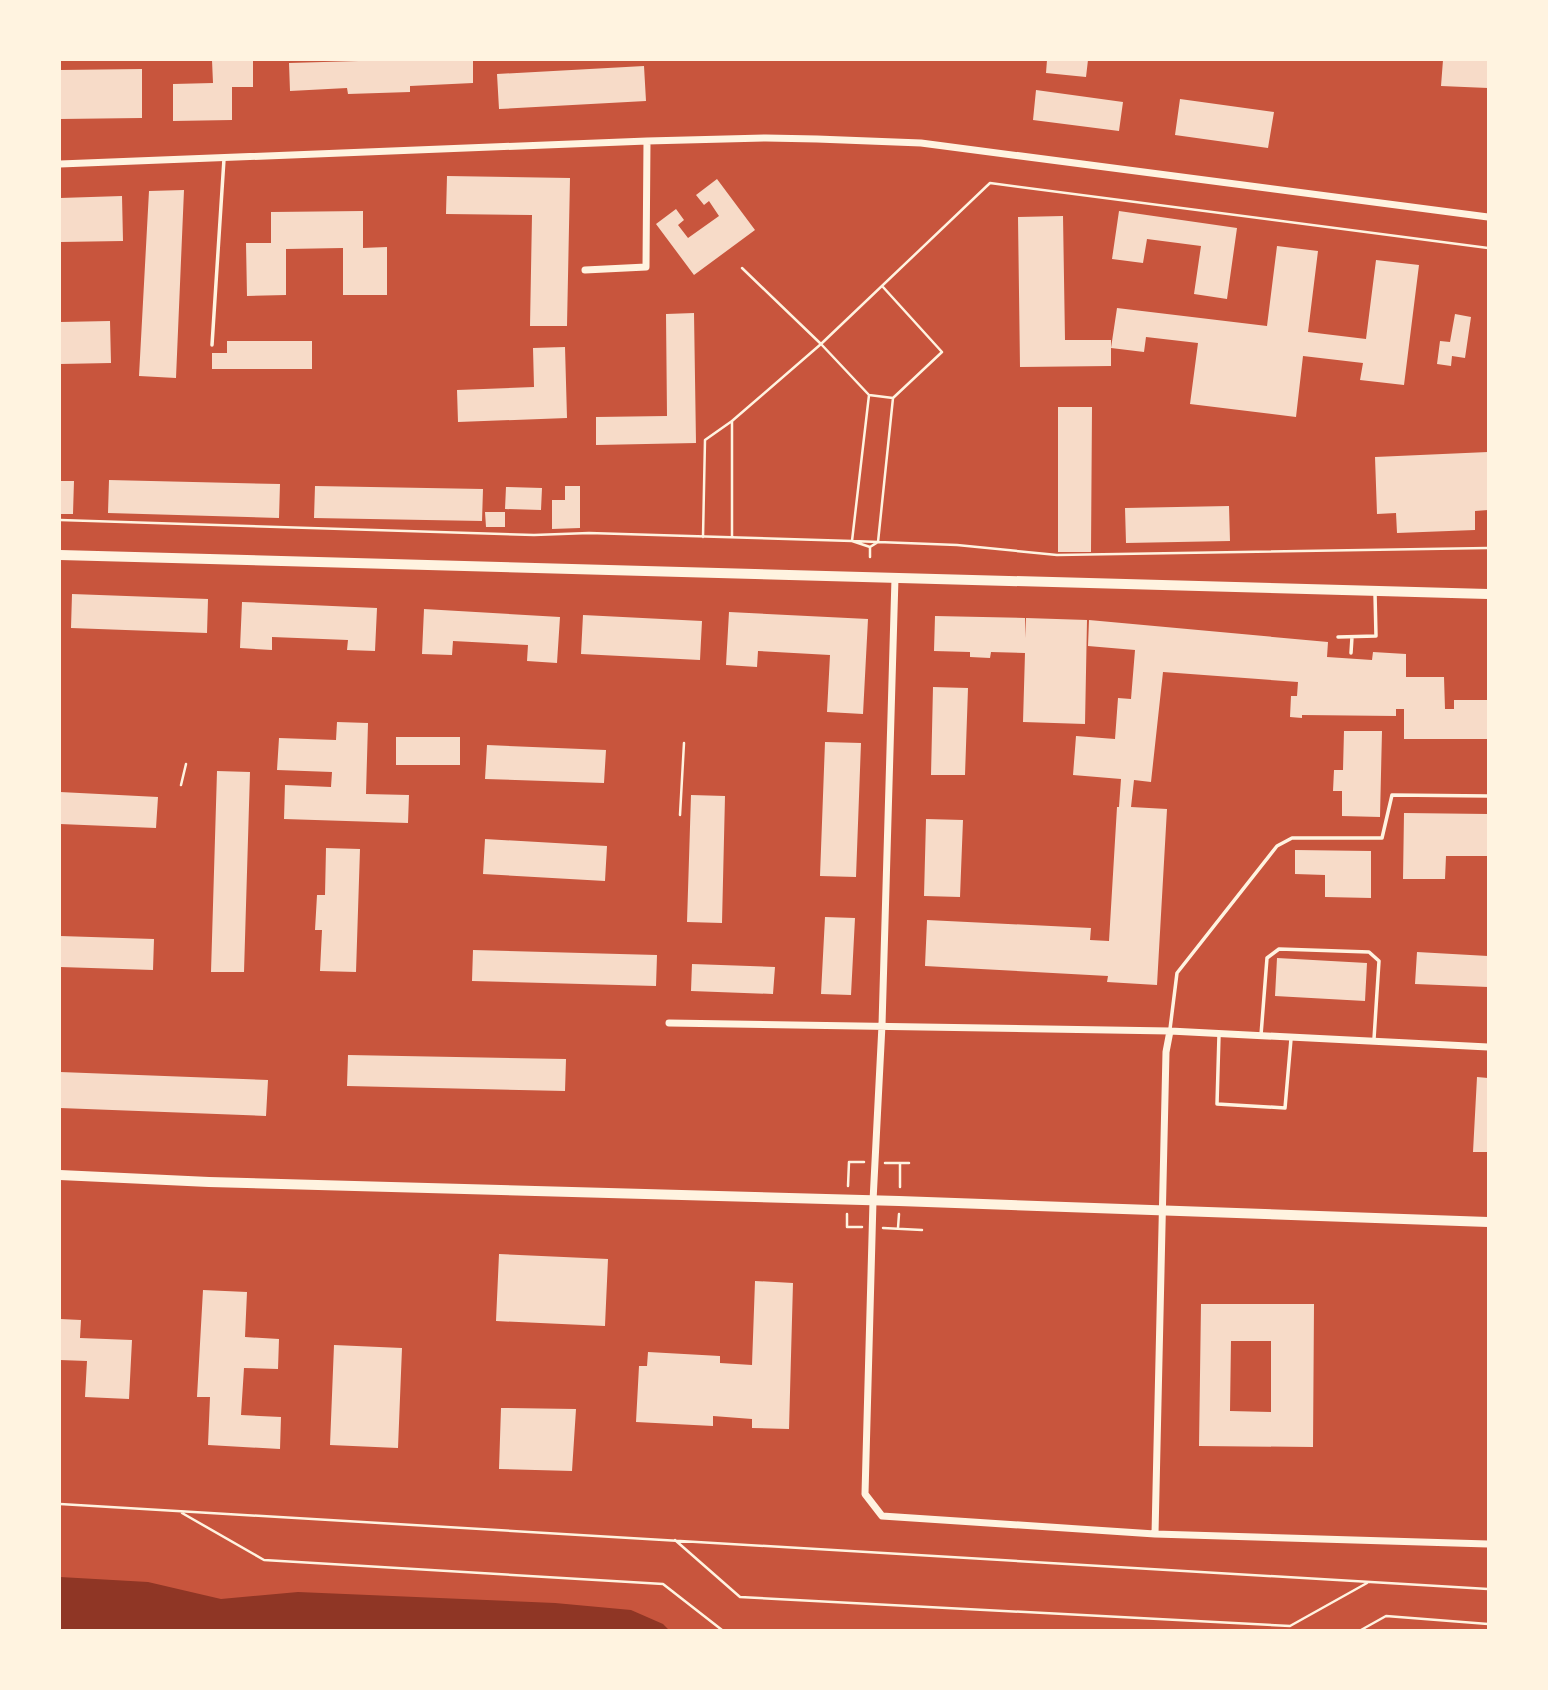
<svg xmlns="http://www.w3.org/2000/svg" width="1548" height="1690" font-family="'Source Sans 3',sans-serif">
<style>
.water{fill:#8f3625}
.building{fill:#f7dbc8;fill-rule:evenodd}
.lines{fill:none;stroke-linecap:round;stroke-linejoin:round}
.path{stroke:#fff3e0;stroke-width:2.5}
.service{stroke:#fff3e0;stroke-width:3.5}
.minor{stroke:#fff3e0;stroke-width:7}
.secondary{stroke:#fff3e0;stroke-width:10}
</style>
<rect width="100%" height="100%" fill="#c8553d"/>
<path class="water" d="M60 1577 148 1582 221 1599 298 1592 555 1603 631 1610 663 1624 669 1630H60Z"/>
<path class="building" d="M212 60H253V87H232V120L173 121V84L213 83Z
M393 60H473V83L410 86V92L348 94 347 88 290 91 289 63Z
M1047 60H1088L1086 77 1046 73Z
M1443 60H1488V88L1441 86Z
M644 66 646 101 499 109 497 74Z
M142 69V118L60 119V70Z
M1036 90 1123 102 1119 131 1033 120Z
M1180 99 1274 112 1268 148 1175 135Z
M447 176 570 178 567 326H530L532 215 446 214Z
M717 179 755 230 694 275 656 224 676 209 684 220 678 225 688 238 719 216 709 201 704 205 696 195Z
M184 190 176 378 139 376 149 191Z
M122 196 123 241 60 242V198Z
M363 211V248L387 247V295H343V248L286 249V295L247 296 246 243H271V212Z
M1119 211 1237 228 1227 299 1194 294 1201 246 1147 239 1143 263 1112 259Z
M1063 216 1065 340H1111V366L1020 367 1018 217Z
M1277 246 1318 251 1308 332 1366 339 1376 260 1419 265 1404 385 1360 380 1363 363 1303 356 1296 417 1190 404 1198 343 1146 337 1144 352 1111 348 1117 308 1267 326Z
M694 313 696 443 596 445V417L667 416 666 314Z
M1455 314 1471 317 1465 358 1452 356 1451 366 1437 364 1440 341 1450 342Z
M110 321 111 363 60 364V322Z
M227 341H312V369H212V353H227Z
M565 347 567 418 458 422 457 390 534 387 533 348Z
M1058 407H1092L1091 552H1058Z
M1488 452V510L1475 511V530L1397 533 1396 513 1377 514 1375 457Z
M109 480 280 484 279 518 108 513Z
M60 481H74L73 514H60Z
M315 486 483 489 482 521 314 518Z
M565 486H580V528L552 529V500H565Z
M506 487 542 488 541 510 505 509Z
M1229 506 1230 541 1126 543 1125 508Z
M485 512H505V527H486Z
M72 594 208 599 207 633 71 628Z
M242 602 377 608 375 651 347 650 348 640 272 637V650L240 648Z
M424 609 560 617 557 663 527 661 528 645 453 641 452 655 422 654Z
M729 612 868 619 863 714 827 712 830 655 758 651 757 667 726 665Z
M583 615 702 621 700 660 581 654Z
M935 616 1025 618V638L1026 618 1087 620 1085 724 1023 722 1025 653 991 652 990 658 970 657V652L934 651Z
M1089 620 1328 642 1327 657 1372 660 1373 652 1406 654V677H1444L1445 709H1454V700H1488V739H1404V709H1396V716L1302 715V718L1290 717 1291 696H1297L1298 682 1163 672 1151 782 1134 780 1131 807 1167 809 1157 985 1107 982 1108 976 925 966 927 920 1091 928 1090 940 1109 941 1117 807H1119L1121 779 1073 775 1076 736 1115 739 1118 698 1131 699 1135 650 1088 646Z
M933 687 968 688 965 775H931Z
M337 722 368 723 366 794 409 795 408 823 284 819 285 785 331 787 332 772 277 770 279 738 336 740Z
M1344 731H1382L1380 817 1342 816V791H1333L1334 770H1343Z
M396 737H460V765H396Z
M825 742 861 743 856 877 820 876Z
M487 745 606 750 604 783 485 779Z
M217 771 250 772 244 972H211Z
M60 792 158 797 156 828 60 824Z
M691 795 725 796 722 923 687 922Z
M1404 813 1488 814V856H1446L1445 879H1403Z
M926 819 963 820 960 897 924 896Z
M485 839 607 846 605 881 483 874Z
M326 848 360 849 356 972 320 971 322 930H315L317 895H325Z
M1295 850 1371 851V898L1325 897V875L1295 874Z
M825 917 855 918 851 995 821 994Z
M60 936 154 939 153 970 60 967Z
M473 950 657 955 656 986 472 981Z
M1417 952 1488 956V987L1415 984Z
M1277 958 1367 963 1365 1001 1275 996Z
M692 964 775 967 773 994 691 991Z
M348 1055 566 1059 565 1091 347 1086Z
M60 1072 268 1080 266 1116 60 1108Z
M1477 1077 1488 1078V1152H1473Z
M499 1254 608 1259 605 1326 496 1321Z
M755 1281 793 1283 789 1429 752 1428V1419L713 1416V1426L636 1422 639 1366H647L648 1352 720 1356V1363L752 1365Z
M203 1290 247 1292 245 1337 279 1339 278 1369 244 1368 241 1415 281 1417 280 1449 208 1445 210 1397H197Z
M1201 1304H1314L1313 1447 1199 1446ZM1231 1341H1271V1412L1230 1411Z
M60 1319 81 1320 80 1338 132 1340 129 1399 85 1397 87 1361 60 1360Z
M334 1345 402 1348 398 1448 330 1445Z
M501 1408 576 1409 572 1471 499 1469Z"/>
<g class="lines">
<path class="path" d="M742 268 821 344 869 395 852 541 870 547
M869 395 893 398
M60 520 534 535 589 533 852 541 957 545 1057 555 1488 548
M703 537 705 440 732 421 821 344 990 183 1488 248
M732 537V421
M870 557V547L878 542 893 398 942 352 883 287
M181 785 186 764
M680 815 684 743
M885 1163H900V1187
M900 1163H909
M848 1186 849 1162H864
M847 1214V1227H862
M883 1228 922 1230
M898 1228 899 1214
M60 1504 1488 1589
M182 1513 264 1560 663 1584 722 1630
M675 1540 740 1597 1290 1626 1367 1583
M1361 1630 1386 1616 1488 1624"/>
<path class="service" d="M212 345 224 159
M1338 637 1376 636 1375 594
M1351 653 1352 637
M1170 1029 1177 973 1277 846 1292 838H1382L1392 795 1488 796
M1219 1035 1217 1104 1285 1108 1291 1039
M1261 1035 1267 958 1279 949 1369 952 1379 961 1374 1039"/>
<path class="minor" d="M60 164 647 141 766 138 817 139 921 143 1488 217
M585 270 646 267 647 141
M895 578 882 1025 873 1201 865 1494 882 1516 1155 1534 1488 1544
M669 1023 1170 1031 1488 1047
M1155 1534 1166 1052 1170 1031"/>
<path class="secondary" d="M60 555 1488 594
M60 1175 209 1182 899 1201 1488 1222"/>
</g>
<rect width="1548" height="1690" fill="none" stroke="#fff3e0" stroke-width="122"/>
</svg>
